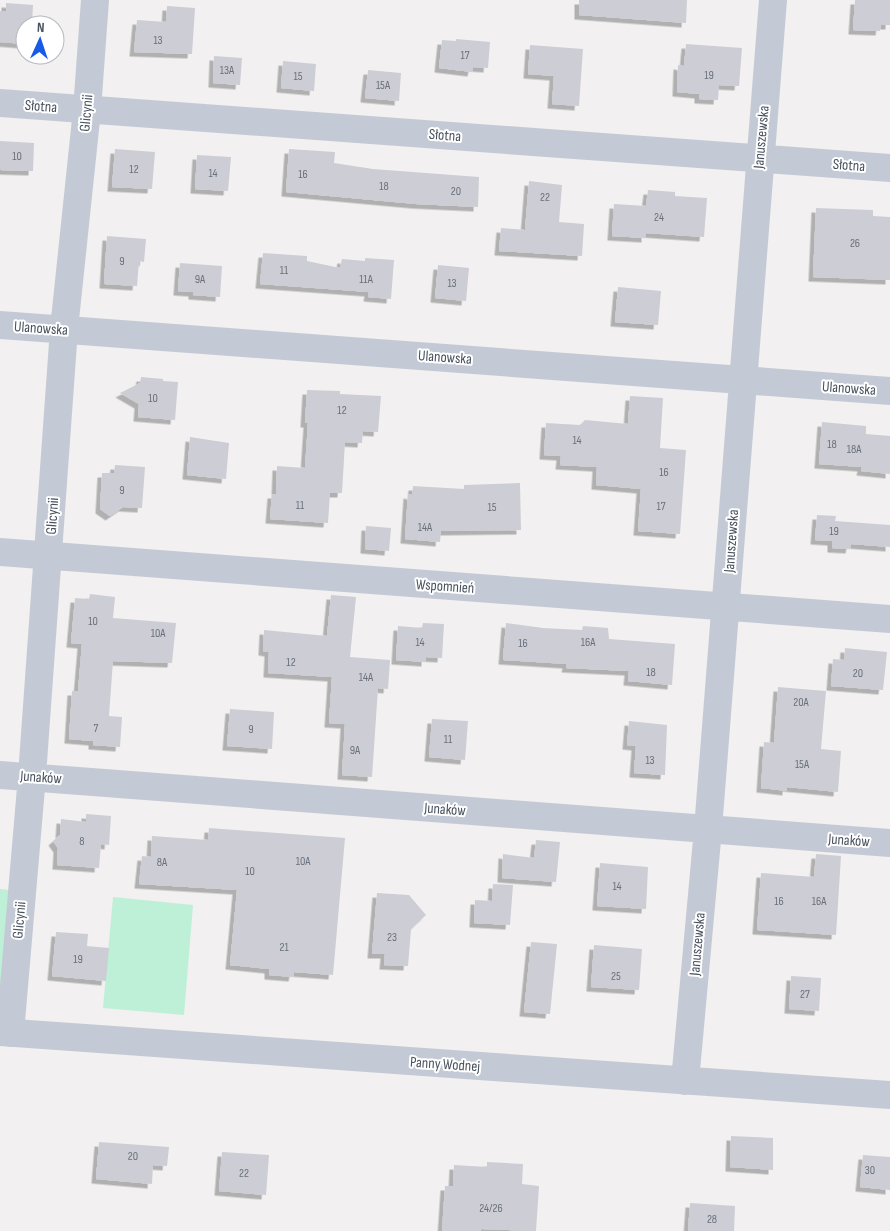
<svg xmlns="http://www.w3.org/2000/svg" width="890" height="1231" font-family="'Sofia Sans Condensed',sans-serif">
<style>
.green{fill:#bef0d7}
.building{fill:#cdced5;filter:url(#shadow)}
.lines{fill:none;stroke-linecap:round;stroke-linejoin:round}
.minor{stroke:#c4cad5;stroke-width:28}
.labels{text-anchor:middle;stroke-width:4;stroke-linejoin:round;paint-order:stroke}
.number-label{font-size:12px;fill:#69707c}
.street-label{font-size:15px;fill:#48515e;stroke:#fff}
</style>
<defs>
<filter id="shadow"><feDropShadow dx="-4.5" dy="4.5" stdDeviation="0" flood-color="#0004"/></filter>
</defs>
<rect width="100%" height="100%" fill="#f2f0f0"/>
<path class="green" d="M0 889 10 890 0 1009Z
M113 897 193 905 184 1015 103 1008Z"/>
<path class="building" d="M579 0H687L686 23 579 15Z
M855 0H890V25H881L880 31 853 30Z
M6 3 33 5 32 25H25V44L0 42V11H6Z
M167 6 195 8 192 54 134 52 137 20 166 22Z
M456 39 490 42 488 68 473 67 472 72 439 68 442 40 456 41Z
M686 44 742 48 739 86 719 85 718 100 699 99V94L677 92 678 65 684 66Z
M530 45 583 49 579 106 552 104 554 76 528 74Z
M214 56 242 58 240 85 213 83Z
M283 61 316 64 314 91 281 88Z
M368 70 401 73 399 101 365 98Z
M0 141 34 143 33 171 0 170Z
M115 149 155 152 152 189 112 187Z
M289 149 335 152 334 163 373 169 479 177 478 207 416 204 286 192Z
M197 155 231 157 228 191 195 189Z
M529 181 562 185 559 222 584 224 582 256 499 251 501 228 525 230Z
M648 190 675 192V196L707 198 704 237 646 233V238L612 236 614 204 646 206Z
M816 208 873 210V216L890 217V280L813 277Z
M107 236 146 239 144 262 139 261 137 286 104 284Z
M263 253 307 256V261L340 268 342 259 365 261V258L394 260 391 299 368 297 369 292 260 284Z
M180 263 222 266 220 297 193 295V292L178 291Z
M438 265 469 268 466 301 435 298Z
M618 287 661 291 658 325 615 322Z
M141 377 163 379V381L178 382 175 420 138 417 139 404 120 393 140 383Z
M307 390 340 391V394L381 396 378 432 363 431 362 443 345 442 342 493H330L328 523 270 519 272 494H276L277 466 305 468 308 423H305Z
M630 396 663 398 660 448 686 450 680 534 638 531 641 489 596 485 597 467 560 465 561 456 544 455 546 423 580 425 585 420 628 424Z
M822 422 866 426V434L890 436V474L861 471 862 467 819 464Z
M190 437 229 443 226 479 187 475Z
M115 465 145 467 142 508 123 507 110 516 100 509 102 473H114Z
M520 483 521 530 441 531 440 542 405 539 408 494 412 495 413 486 464 489V485Z
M817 515 836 516 835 521 890 525V547L851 544 850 549 832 548V541L815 540Z
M366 526 391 528 389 551 365 549Z
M90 594 115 597 113 618 176 623 172 663 113 661 109 716 122 717 120 747 93 745V741L69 739 72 691H78L82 644 71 643 75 598 89 599Z
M331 595 356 597 350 657 390 660 388 689 378 688 372 777 342 775 345 724 329 723 332 677 268 673 269 652 263 651 264 630 327 636Z
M423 623 444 624 442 658 426 657V662L396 660 398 626 422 628Z
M506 623 543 628 582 630 583 626 608 628 609 639 675 644 672 685 628 681 629 671 566 668 567 664 503 660Z
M845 648 887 652 883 690 831 686 833 659 844 660Z
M778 687 826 691 821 749 841 751 838 792 787 787V791L761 788 764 742 774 743Z
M230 709 274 712 272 749 227 746Z
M432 719 468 721 465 760 429 757Z
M629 721 667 725 665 775 634 773 636 746 627 745Z
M86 814 111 816 109 845 101 844 99 868 57 865 58 848 53 841 60 835 61 819 86 822Z
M209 828 345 838 333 975 294 972 293 977 269 975V969L230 965 237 890 139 884 142 856 151 857 152 836 208 840Z
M536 840 560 842 556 882 502 878 503 854 534 858Z
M816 854 841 856 836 935 757 930 761 873 814 877Z
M600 863 648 867 646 909 597 906Z
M493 884 513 885 510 925 474 923 475 900 492 901Z
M377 893 409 895 426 915 411 929 408 966 384 965 385 954H372Z
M56 932 88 934 87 946 109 948 106 981 52 976Z
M531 942 557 944 550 1014 524 1012Z
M594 945 642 949 639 990 591 987Z
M791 976 821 978 819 1011 789 1009Z
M731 1136 773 1138V1170L730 1167Z
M99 1142 169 1147 167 1166 153 1165 152 1184 96 1179Z
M222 1152 269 1155 266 1195 219 1191Z
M863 1155 890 1157V1190L860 1187Z
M487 1162 523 1164 522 1184 539 1186 536 1231 482 1229 480 1231H442L445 1186H453L454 1165 487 1167Z
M690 1203 735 1206 734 1231H688Z"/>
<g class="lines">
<path class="minor" d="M0 103 890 168
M0 325 890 391
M0 552 890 619
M0 775 890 843
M0 1032 890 1095
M10 1033 32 776 64 329 87 110 95 0
M685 1081 708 829 773 0"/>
</g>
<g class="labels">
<g class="number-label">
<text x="158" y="44">13</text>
<text x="465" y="59">17</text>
<text x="227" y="74">13A</text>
<text x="709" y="79">19</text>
<text x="298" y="80">15</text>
<text x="383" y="89">15A</text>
<text x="17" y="160">10</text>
<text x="134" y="173">12</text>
<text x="213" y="177">14</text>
<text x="303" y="178">16</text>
<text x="384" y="190">18</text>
<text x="456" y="195">20</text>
<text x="545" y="201">22</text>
<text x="659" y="221">24</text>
<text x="855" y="247">26</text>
<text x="122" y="265">9</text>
<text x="284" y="274">11</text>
<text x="200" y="283">9A</text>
<text x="366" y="283">11A</text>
<text x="452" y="287">13</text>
<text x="153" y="402">10</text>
<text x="342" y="414">12</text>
<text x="577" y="444">14</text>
<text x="832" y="448">18</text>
<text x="854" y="453">18A</text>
<text x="664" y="476">16</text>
<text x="122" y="494">9</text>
<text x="300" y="509">11</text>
<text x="661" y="510">17</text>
<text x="492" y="511">15</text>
<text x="425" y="531">14A</text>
<text x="834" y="535">19</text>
<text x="93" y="625">10</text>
<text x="158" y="637">10A</text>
<text x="420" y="646">14</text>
<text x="588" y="646">16A</text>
<text x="523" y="647">16</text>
<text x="291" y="666">12</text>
<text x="651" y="676">18</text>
<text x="858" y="677">20</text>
<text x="366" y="681">14A</text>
<text x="801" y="706">20A</text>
<text x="96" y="732">7</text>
<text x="251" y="733">9</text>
<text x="448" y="743">11</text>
<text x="355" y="754">9A</text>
<text x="650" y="764">13</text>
<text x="802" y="768">15A</text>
<text x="82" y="845">8</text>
<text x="303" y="865">10A</text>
<text x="162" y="866">8A</text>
<text x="250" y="875">10</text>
<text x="617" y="890">14</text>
<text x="779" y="905">16</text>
<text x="819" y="905">16A</text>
<text x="392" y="941">23</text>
<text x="284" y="951">21</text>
<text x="78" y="963">19</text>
<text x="616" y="980">25</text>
<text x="805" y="998">27</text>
<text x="133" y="1160">20</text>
<text x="870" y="1174">30</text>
<text x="244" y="1177">22</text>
<text x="491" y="1212">24/26</text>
<text x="712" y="1223">28</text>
</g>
<g class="street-label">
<text transform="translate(41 106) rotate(4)" y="5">Słotna</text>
<text transform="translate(86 113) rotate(-85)" y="5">Glicynii</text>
<text transform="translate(445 135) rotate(4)" y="5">Słotna</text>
<text transform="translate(761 137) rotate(-85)" y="5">Januszewska</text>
<text transform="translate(849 165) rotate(4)" y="5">Słotna</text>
<text transform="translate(41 328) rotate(4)" y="5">Ulanowska</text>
<text transform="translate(445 357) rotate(4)" y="5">Ulanowska</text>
<text transform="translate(849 388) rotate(4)" y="5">Ulanowska</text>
<text transform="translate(52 516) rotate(-86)" y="5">Glicynii</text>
<text transform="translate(731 541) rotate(-86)" y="5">Januszewska</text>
<text transform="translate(445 586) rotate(4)" y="5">Wspomnień</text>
<text transform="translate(41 777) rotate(4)" y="5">Junaków</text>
<text transform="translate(445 809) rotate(4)" y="5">Junaków</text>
<text transform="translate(849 840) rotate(4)" y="5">Junaków</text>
<text transform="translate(19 920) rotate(-85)" y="5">Glicynii</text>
<text transform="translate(697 944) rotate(-85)" y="5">Januszewska</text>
<text transform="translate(445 1064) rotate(4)" y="5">Panny Wodnej</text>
</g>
</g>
<g transform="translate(40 40) rotate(3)"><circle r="24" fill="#ffffff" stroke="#b6b9bf"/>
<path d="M0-4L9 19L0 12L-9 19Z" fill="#175ae5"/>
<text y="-8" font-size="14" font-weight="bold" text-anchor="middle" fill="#48515e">N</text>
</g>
</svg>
